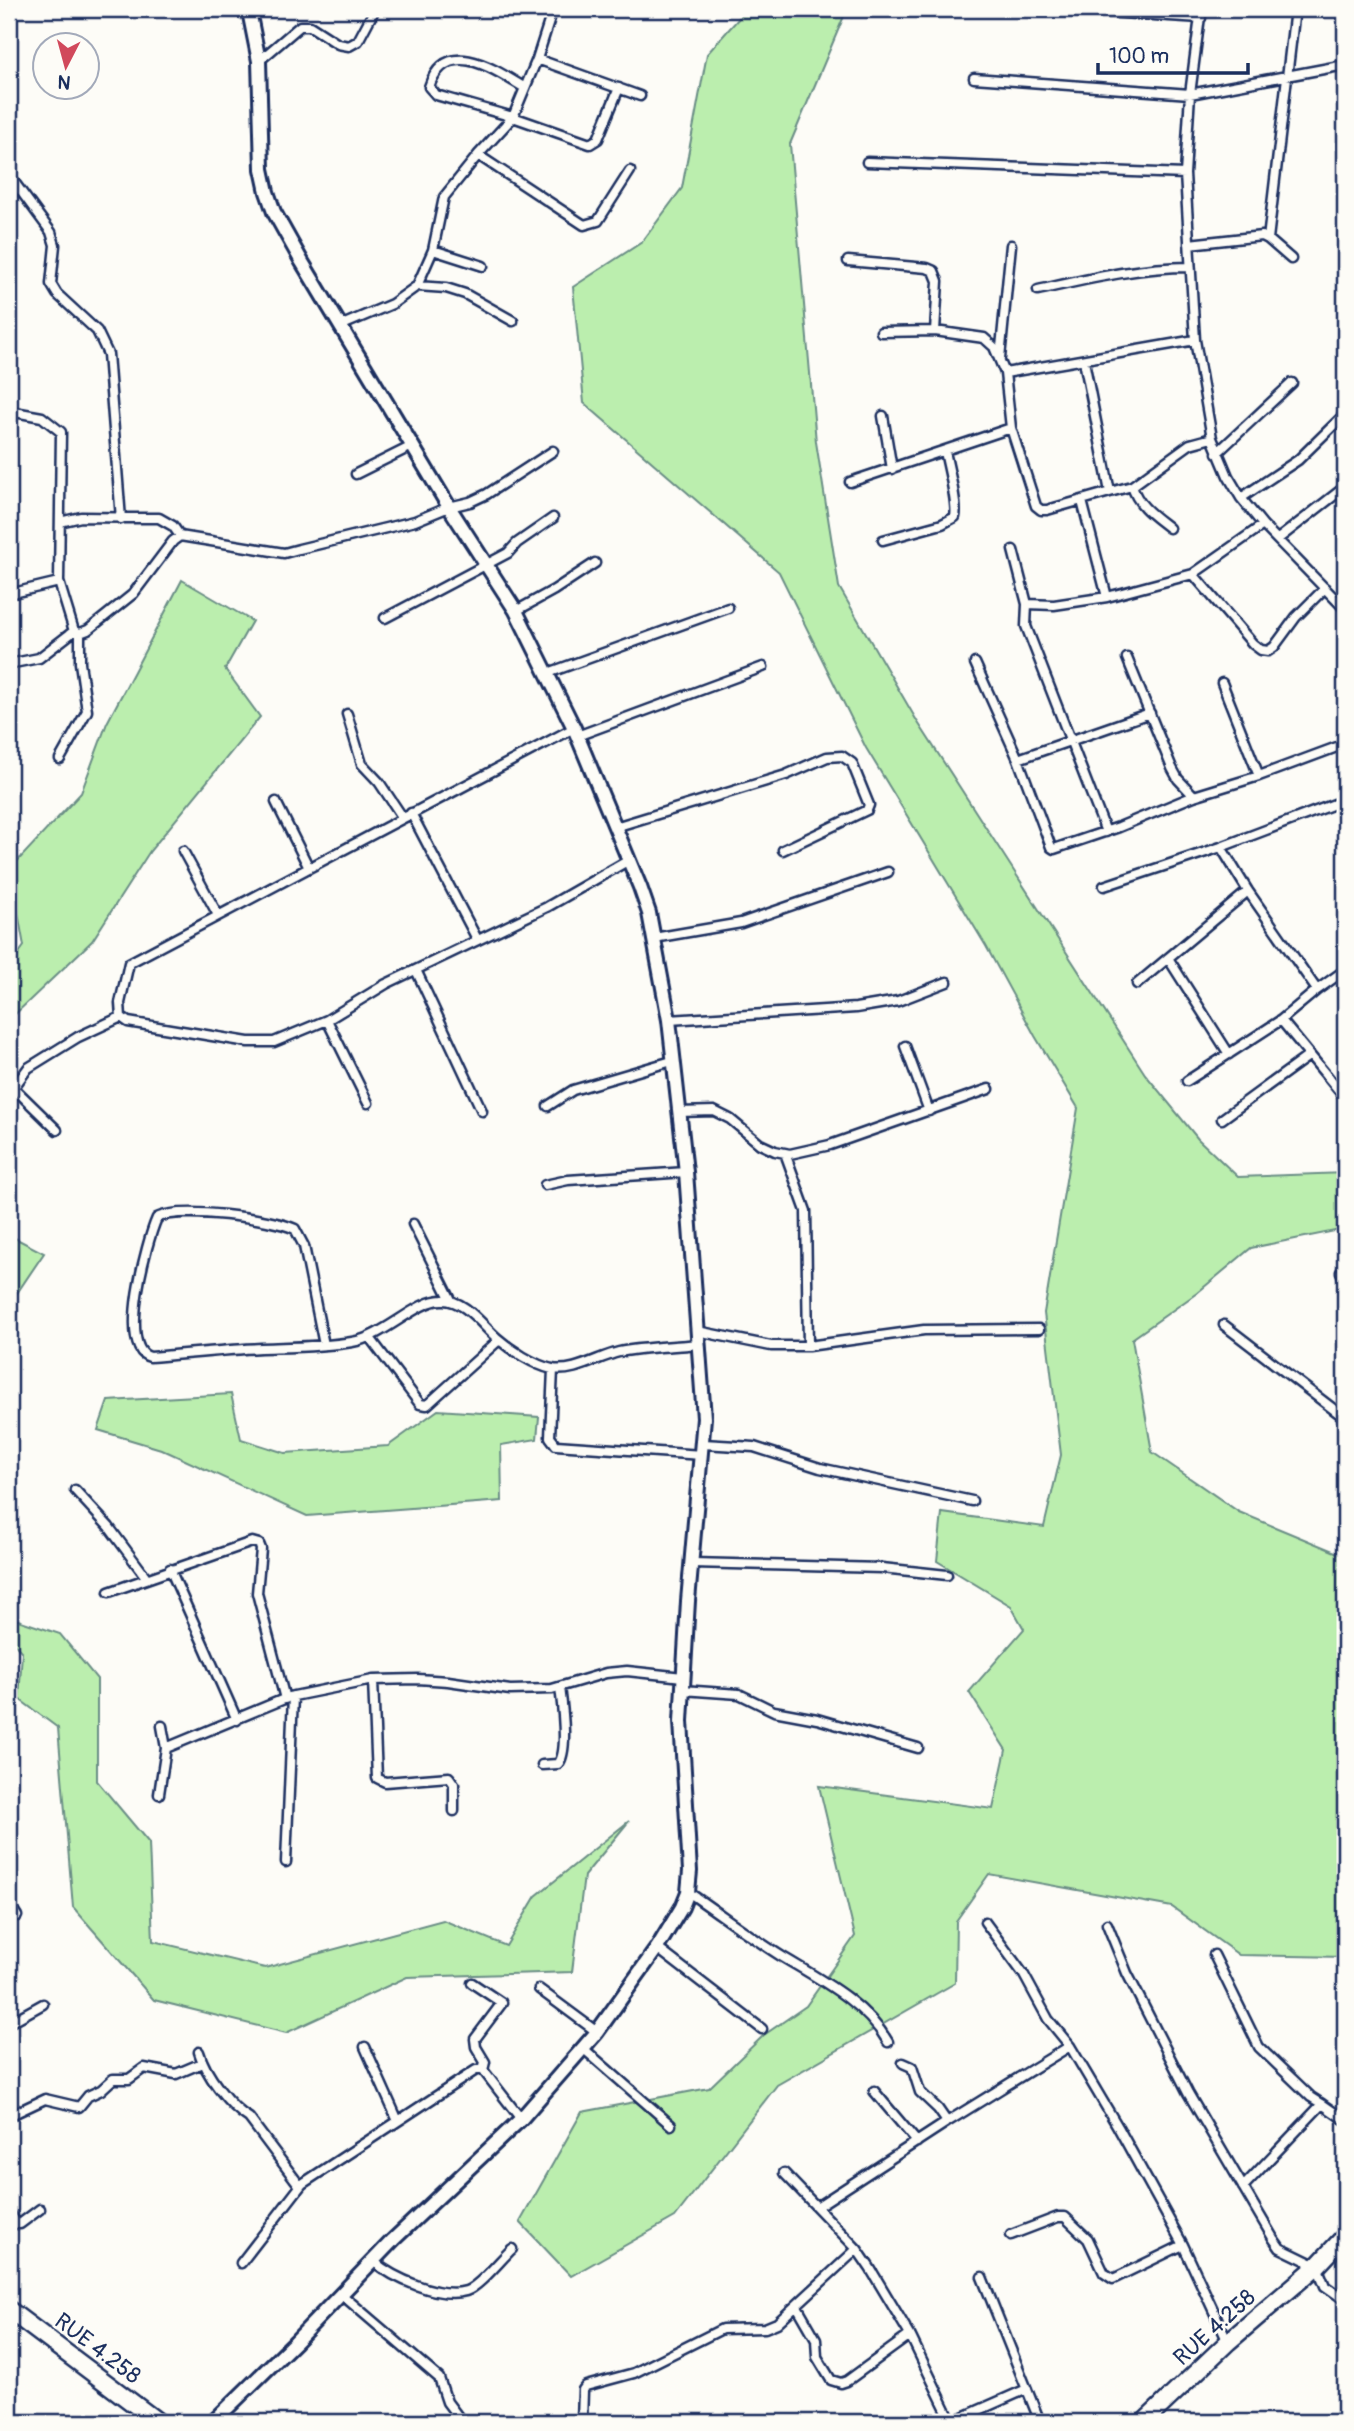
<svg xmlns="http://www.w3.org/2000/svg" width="1354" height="2431" font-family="Pangolin,sans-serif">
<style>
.green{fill:#bbeeae;stroke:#6b8e86;stroke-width:2}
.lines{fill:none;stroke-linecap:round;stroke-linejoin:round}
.street-casing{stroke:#1b2f5e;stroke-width:13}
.secondary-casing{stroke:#1b2f5e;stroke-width:18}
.highway-casing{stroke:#1b2f5e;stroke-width:21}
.street{stroke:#fdfcf7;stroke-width:8}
.secondary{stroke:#fdfcf7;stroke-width:12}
.highway{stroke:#fdfcf7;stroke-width:16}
.labels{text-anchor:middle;stroke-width:5;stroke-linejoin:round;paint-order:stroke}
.street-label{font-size:23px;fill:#1b2f5e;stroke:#fdfcf7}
</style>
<rect width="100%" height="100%" fill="#fdfcf7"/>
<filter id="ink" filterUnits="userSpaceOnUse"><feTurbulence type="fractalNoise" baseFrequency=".0143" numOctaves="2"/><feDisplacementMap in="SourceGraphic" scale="14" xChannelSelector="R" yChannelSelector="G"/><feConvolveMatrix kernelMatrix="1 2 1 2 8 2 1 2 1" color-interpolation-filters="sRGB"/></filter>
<g filter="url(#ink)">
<path class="green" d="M747 9H847L790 144 816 442 839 587 917 721 1145 1074 1198 1139 1238 1177 1345 1173V1229L1251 1248 1197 1293 1132 1339 1152 1452 1239 1512 1345 1556V1957L1239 1955 1172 1907 989 1874 956 1921 955 1983 777 2085 675 2217 571 2276 520 2222 582 2112 709 2088 764 2035 806 2006 855 1936 819 1786 993 1809 1006 1750 969 1692 1024 1629 1011 1606 937 1561 942 1513 1044 1527 1061 1455 1044 1313 1078 1108 1035 1036 986 946 866 748 779 572 584 403 573 287 642 242 682 188 707 54Z
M182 580 252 621 225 669 260 717 150 851 92 941 9 1020V967L24 946 10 869 81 793 107 723Z
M9 1235 44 1253 13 1299 9 1300Z
M231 1394 241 1439 285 1453 388 1446 438 1410 539 1417 537 1439 501 1445 502 1501 307 1516 161 1449 98 1430 108 1401Z
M9 1617 60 1634 97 1679V1781L149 1843 153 1941 265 1968 443 1920 506 1946 536 1896 629 1821 584 1876 572 1972 407 1977 286 2033 154 2000 73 1907 58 1728 19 1699 22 1652 9 1638Z"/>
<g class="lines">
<defs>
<path id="street" d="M1056 9 1201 18
M1201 9 1190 94 1185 174 1195 340 1212 438 1228 476 1241 498 1263 525 1345 609
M537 59 640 96
M259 61 300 26H310L338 44 349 46 358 41 375 9
M974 78 1190 94 1345 65
M525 88C494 69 446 36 429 87L436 95 513 117 590 144 598 139 619 88
M478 155 584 225 598 221 630 171
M867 162 1185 174
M9 175 51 232 55 245 51 284 57 294 97 331 108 354 121 519
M1268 239 1295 9
M1189 244 1262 236 1268 239 1291 259
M433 250 483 266
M848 261 927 268 934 271 938 281 935 331
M417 286 446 288 465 294 513 321
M1038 290C1089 279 1137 267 1190 267
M340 326 392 304 417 286 433 250 444 197 478 155 513 117 537 59 553 9
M1000 358 1011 245
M1084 361 1110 492 1132 486 1190 444 1212 438
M1005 373 1195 340
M9 411 42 417 61 432 59 582 74 631 80 633 88 630 133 594 173 541 180 536 284 553 299 549 415 521 449 507 470 502 487 494 553 451
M883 416 892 469
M1011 428 1036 506 1041 510H1047L1110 492
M1217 453 1292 383
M356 474 412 446
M850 482 1011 428 1005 373 994 347 984 338 935 331 881 332
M1132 486C1138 506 1154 516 1169 528
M1241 498 1298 460 1345 414
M1082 501 1107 597
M60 522 81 517 159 518 173 526 180 536
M1278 539 1345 487
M883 540 942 524 955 517C958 504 948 467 945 451
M1013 550 1027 604 1026 626 1106 832
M1193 574 1253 644 1261 650 1268 651 1274 647 1296 617 1325 588
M9 594 59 582
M1027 604 1054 605 1107 597 1193 574 1263 525
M516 611 554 590 595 563
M385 618 508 553 517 543 553 518
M1127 658 1172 768 1178 779 1194 796
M975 663 1018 759 1051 847 1054 849 1119 827 1194 796 1259 776 1345 744
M9 664 39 658 74 631
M548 673 728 608
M1222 683 1259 776
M347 714 362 764 379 782 403 818
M574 728 129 963 120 1003 121 1017 128 1022 248 1042H274L327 1020 386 984 547 907 629 860
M577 736 763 667
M60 759 87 711 80 663V633
M1018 759 1150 713
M276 802 309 868
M411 813 477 939
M615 827 786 775 827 757 842 756 852 763 869 805 867 810 783 850
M1221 847 1248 891 1317 990
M183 851 218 915
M1104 886 1221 847 1345 800
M654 938 741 923 888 872
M1168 958 1229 1054
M416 970 482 1111
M1137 984 1248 891
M327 1020 368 1103
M669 1020 856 1008 898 1001 947 982
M1281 1020 1341 1093
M905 1046 929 1111
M1187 1081 1281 1020 1317 990 1345 970
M14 1088 57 1130
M9 1094 28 1068 78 1037 121 1017
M548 1106 573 1090 672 1061
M679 1112 714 1111 730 1119 760 1144 775 1151 790 1154 830 1145 989 1089
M1222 1119 1310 1055
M785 1153 806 1211 808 1346
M545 1185 568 1180 686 1172
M413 1224 451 1300
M1341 1272 1345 1280
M1224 1325 1345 1418
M697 1331 771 1346H808L924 1330 1039 1329
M370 1338 420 1404 427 1405 499 1340
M324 1345 304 1246 295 1229C271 1218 180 1206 157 1218 147 1240 117 1350 150 1357 187 1354 224 1350 261 1348 291 1347 322 1347 352 1342 384 1337 417 1300 442 1300 464 1299 482 1325 497 1338 511 1350 534 1365 552 1369 574 1373 598 1357 619 1352 644 1347 672 1347 698 1344
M553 1369 550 1437 556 1445 702 1455
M703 1444 754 1447 820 1468 972 1501
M75 1490 109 1527 146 1577
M692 1563 882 1568 947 1575
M170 1569 237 1720
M109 1592 252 1542 259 1544 261 1549 257 1593 285 1699
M373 1680 377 1778 385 1782 449 1777 454 1784V1811
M682 1690 739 1694 774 1711 817 1719 918 1748
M166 1748 289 1697 373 1680 418 1679 448 1681 510 1690 552 1689 606 1673 627 1671 683 1677
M542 1765 558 1764C569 1752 562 1704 560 1687
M159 1794 166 1748 162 1726
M286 1862 293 1696
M688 1892C719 1913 749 1936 781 1956 819 1979 865 2002 888 2042
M9 1903 17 1916
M985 1922 1024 1975 1048 2019 1070 2046 1118 2127 1183 2245 1228 2342
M1107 1924 1127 1973 1188 2093 1273 2238 1280 2248 1317 2266 1325 2286 1345 2300
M657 1948 762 2029
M1214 1955 1259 2047 1311 2097 1322 2104
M472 1983 502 2003 475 2039 476 2047 485 2062 483 2070
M539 1989 597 2032
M9 2023 43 2004
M365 2047 398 2121
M584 2049 671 2125
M199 2052C205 2074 230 2107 249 2118L300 2186
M903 2063 912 2067 920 2092 938 2109 947 2122
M874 2091 917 2142
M9 2116 45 2099 79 2107 88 2096 101 2090 113 2079H129L144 2068 176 2074 202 2063
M784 2173 857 2249 870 2268 910 2335 952 2422 1027 2389
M1243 2187 1322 2104 1345 2120
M818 2206 947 2122 1070 2046
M9 2212 17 2224H20L40 2209
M1011 2235 1058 2217H1065L1088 2239 1104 2273 1113 2279 1183 2245
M373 2261C393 2278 439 2299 466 2291 479 2287 501 2259 512 2249
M241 2263 302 2184 476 2070H483L521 2119
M982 2277 1040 2422
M341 2294 439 2378 447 2402 462 2422
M797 2306 816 2339 817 2357 831 2380 841 2383 847 2381 910 2335
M582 2422 583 2390 586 2386 634 2373 722 2329 765 2328 777 2323 857 2249"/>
<path id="secondary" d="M213 2422 295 2342 393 2240 521 2119 597 2032 657 1948 682 1907 688 1892 690 1871 681 1721 688 1601 704 1418 686 1172 669 1020 649 913 640 887 574 728 516 611 449 507 302 262 274 212 267 192 262 169 259 61 250 16 246 9"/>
<path id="highway" d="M9 2310 158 2422
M1144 2422 1228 2342 1317 2266 1345 2236"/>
</defs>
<use href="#street" class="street-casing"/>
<use href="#secondary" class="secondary-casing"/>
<use href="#highway" class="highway-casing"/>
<use href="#street" class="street"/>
<use href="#secondary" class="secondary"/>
<use href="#highway" class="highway"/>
</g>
</g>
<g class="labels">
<g class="street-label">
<text transform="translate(1214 2327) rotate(-42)" y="8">RUE 4.258</text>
<text transform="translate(98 2348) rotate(37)" y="8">RUE 4.258</text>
</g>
</g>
<rect width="1354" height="2431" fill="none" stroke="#fdfcf7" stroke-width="35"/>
<rect x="18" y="18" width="1319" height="2396" fill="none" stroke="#1b2f5e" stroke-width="2.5" filter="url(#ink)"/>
<g transform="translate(66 66) rotate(186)"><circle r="33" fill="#fdfcf7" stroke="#a3aaba" stroke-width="2"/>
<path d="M0-5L12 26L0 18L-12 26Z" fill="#d1495b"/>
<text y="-10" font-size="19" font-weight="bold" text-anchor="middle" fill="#1b2f5e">N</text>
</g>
<path d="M1098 63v10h150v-10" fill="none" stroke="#1b2f5e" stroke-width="3.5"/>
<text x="1109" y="63" font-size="21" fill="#1b2f5e" stroke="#fdfcf7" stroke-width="5" paint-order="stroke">100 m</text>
</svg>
